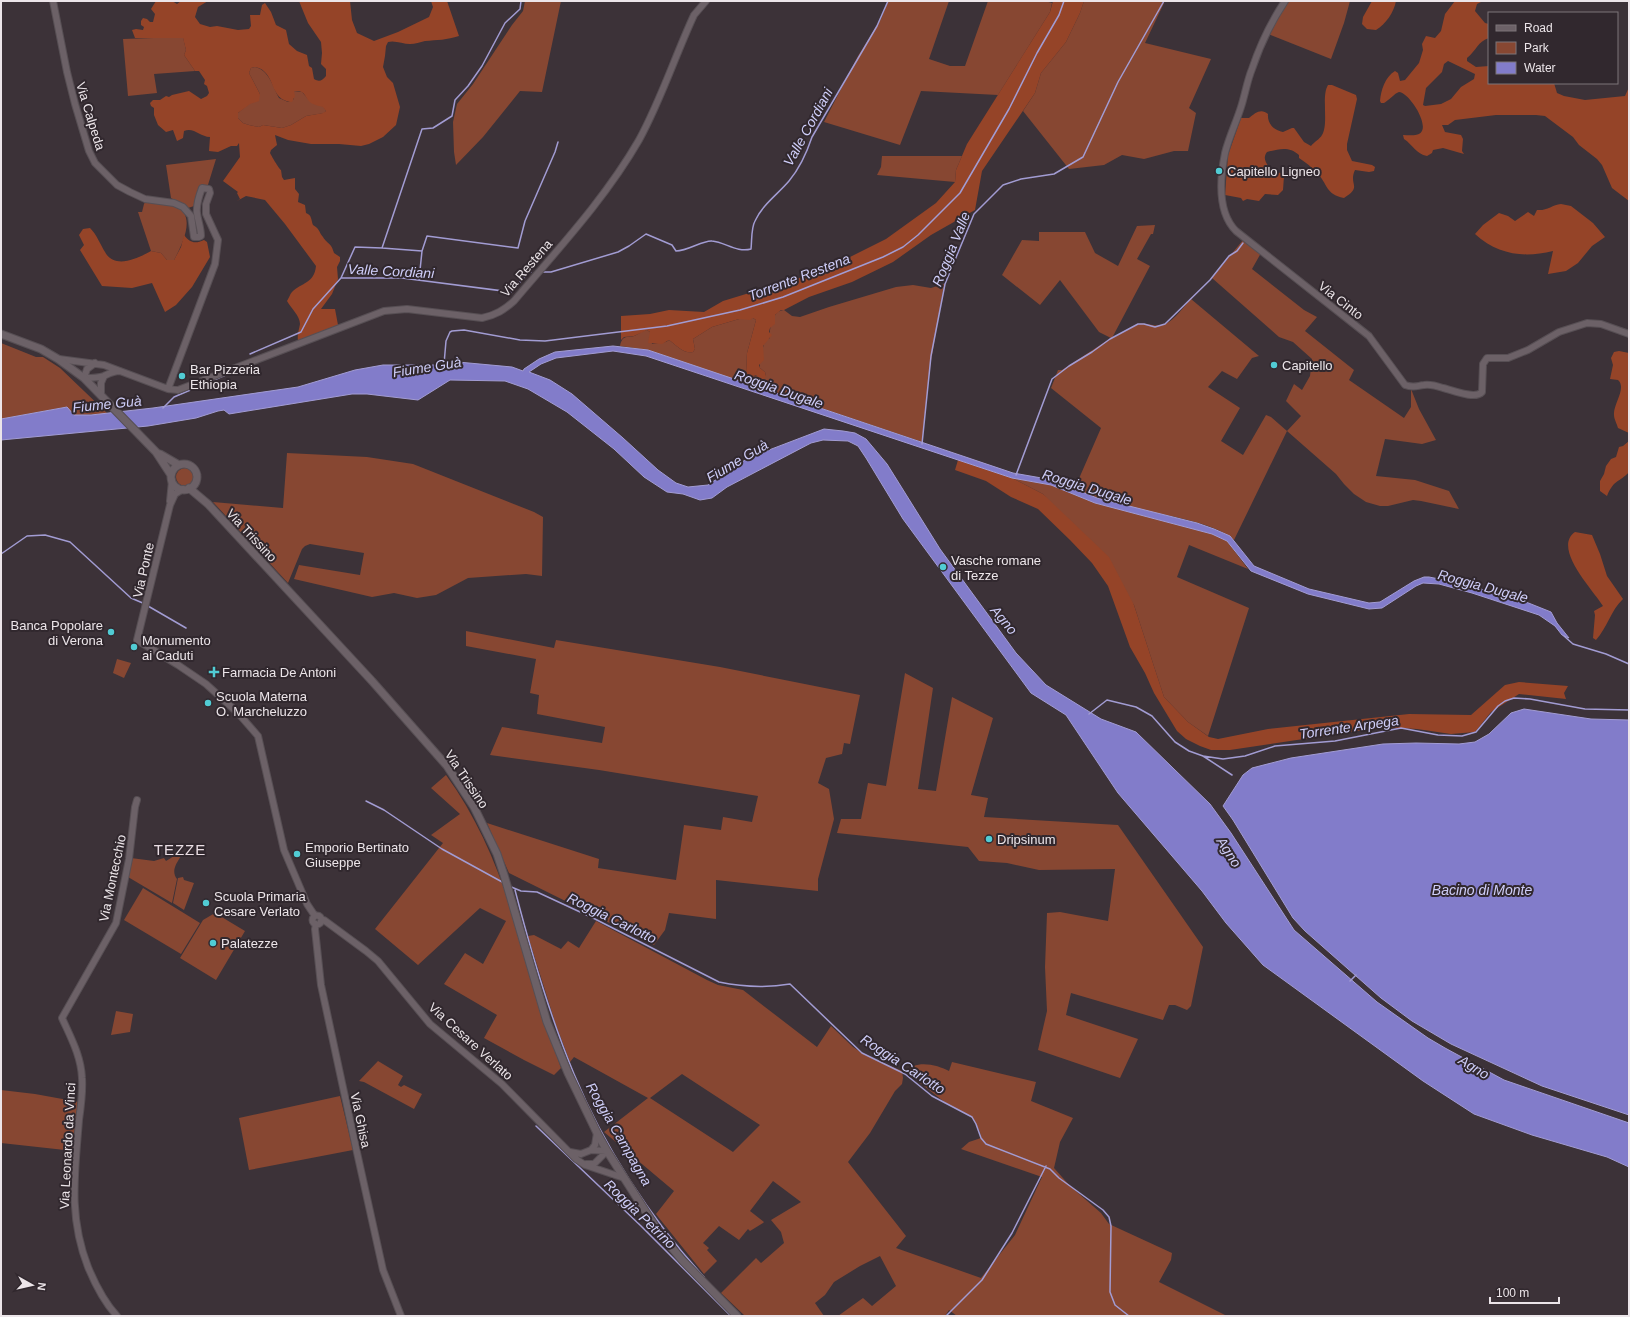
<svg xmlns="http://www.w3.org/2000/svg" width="1630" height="1317" font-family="Helvetica,sans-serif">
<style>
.green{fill:#874732;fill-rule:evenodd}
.forest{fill:#954428;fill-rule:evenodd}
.water{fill:#827cca;stroke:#a29cd3}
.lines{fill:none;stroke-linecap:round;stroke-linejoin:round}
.stream{stroke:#a29cd3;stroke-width:1.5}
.tertiary-casing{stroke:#574f54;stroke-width:8}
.secondary-casing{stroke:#574f54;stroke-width:9}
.tertiary{stroke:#6c6167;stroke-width:6}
.secondary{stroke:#6c6167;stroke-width:7}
.poi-dot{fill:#51ccd4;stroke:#31282e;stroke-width:1.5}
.labels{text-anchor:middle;stroke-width:4;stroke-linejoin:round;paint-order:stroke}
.street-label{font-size:13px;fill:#ece5e9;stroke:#31282e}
.poi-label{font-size:13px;fill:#ece5e9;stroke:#31282e;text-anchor:start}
.water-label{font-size:14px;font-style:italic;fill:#cfcef9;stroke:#31282e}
.quarter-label{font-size:15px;letter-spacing:1px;fill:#e9dde3;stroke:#31282e}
</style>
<rect width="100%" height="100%" fill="#3c3238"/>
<path class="green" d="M525 1H561L542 92 520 91 483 137 456 165 454 152 453 122 457 104 473 84 512 25 523 11Z
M888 1H949L929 59 950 66H965L988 1H1045L1052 3 1050 12 998 95 921 91 900 145 824 122 858 56 881 19Z
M1084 1H1158L1164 3 1145 43 1211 59 1189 108 1196 113 1188 151H1174L1144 159 1122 155 1104 165 1069 169 1023 111 1035 93 1041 73 1066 42 1080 13Z
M1288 1H1350L1344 23 1331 59 1268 34Z
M183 37 186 50 184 55 195 71 154 74 157 93 128 96 123 39Z
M255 67C269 70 273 87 279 98L288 102 294 99V91L302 92 309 100 324 107 326 111 324 113 306 116 291 125 282 128 263 125 259 127 249 125 243 123 238 118V113L260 94 249 73 251 68Z
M882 156H962L956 170 955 182 877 175 881 167Z
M216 159 207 188 199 189 194 206 188 208 171 198 166 165Z
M147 199C155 201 166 201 174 205 198 214 182 245 174 260H167L161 253 151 251 138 212H142L144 204Z
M1155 225 1153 234H1151L1137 259 1150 266 1112 338 1139 324C1147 323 1155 327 1162 325 1173 323 1183 307 1191 299L1259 356 1252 358 1237 379 1222 371 1208 387 1240 408 1221 441 1243 455 1266 415 1271 417 1287 431 1301 416 1286 401 1294 384 1302 390 1310 376 1312 359 1293 342 1279 337 1212 278 1243 240 1261 253 1252 269 1304 310 1317 317 1305 331 1354 370 1349 380 1404 418 1411 407V389L1419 409 1436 440 1422 444 1385 439 1376 476 1415 480 1449 491 1459 509 1421 501 1413 500 1388 506H1380L1366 502 1354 494 1344 484 1336 474 1287 431 1234 540C1216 522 1156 514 1130 507 1111 502 1093 496 1074 490L1101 428 1051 388 1058 370H1062L1111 338 1099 332 1060 280 1040 305 1002 275 1022 240 1039 241V232H1085L1095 253 1118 266 1137 226Z
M944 284 930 367 922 442 648 350 620 346C623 332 629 340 638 334 642 332 642 331 647 330L650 332 652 344 666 342 669 340C676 345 683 354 693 352L695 349 693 339 712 327 739 319 753 318 756 320 747 353 746 375 766 376 765 372 760 368C759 365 763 344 765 342 766 340 768 339 770 338 769 328 773 310 784 310L792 316 800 317 829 307 896 287 913 285 931 288Z
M1 343 36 357H43L60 368 108 414 74 415 66 407 1 419Z
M287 453 367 457 413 464 534 512 543 517 542 576 526 574 468 578 436 595 417 598 394 593 372 597 294 579 299 565 360 575 364 553 310 544 305 546 302 549 288 583 213 502 283 508Z
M176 477a9 9 0 1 1 18 0a9 9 0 1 1-18 0Z
M1012 478 1051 485 1095 503 1212 534 1227 541 1248 569 1189 545 1177 577 1249 608 1208 736 1188 722 1164 697 1134 605 1043 494Z
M466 631 554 648 556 640 720 667 860 695 850 744 844 743 842 754 826 758 818 783 829 789 834 819 818 879V891L716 880V919L669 913 665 930 654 945 509 873 487 823 599 859 598 868 676 880 684 825 721 830 723 817 752 822 758 796 599 770 490 755 502 727 602 743 605 727 537 714 539 695 530 693 536 659 466 646Z
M117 659 131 663 124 678 113 673Z
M905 673 933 688 918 789 936 791 952 697 993 718 971 795 988 798 984 817 1118 825 1203 947 1191 1006 1187 1010 1175 1005H1169L1163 1020 1071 993 1066 1015 1138 1039 1120 1078 1038 1050 1047 1011 1045 967 1047 913 1060 912 1108 921 1115 869 1039 870 1007 863 979 861 968 847 837 833 841 819H861L868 783 886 786Z
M446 775C509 861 526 970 561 1068L554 1075 524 1060 484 1038 497 1015 444 984 465 953 483 964 506 921 480 908 418 965 375 929 443 843 431 835 460 814 431 788Z
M179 853 181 856C176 864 171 871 177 879L172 903 128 877 131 858 154 861 164 858 166 861Z
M183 877 184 880 194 883 184 910 173 903 178 878Z
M143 888 200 923 181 954 124 920Z
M215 913 245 931 216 980 180 958 203 920Z
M596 921 707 980 718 985 743 990 817 1047 831 1026 853 1047 865 1055 902 1071 903 1078 902 1084 895 1091 870 1133 848 1162 906 1236 896 1248 981 1278 1015 1235 1042 1177 961 1149 969 1142 981 1138 980 1132 975 1122 970 1116 947 1104 906 1072C915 1059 938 1065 949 1071L952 1062 1036 1082 1031 1101 1073 1118 1060 1142 1054 1168 1070 1186 1101 1213 1109 1224 1172 1253 1171 1260 1159 1282 1227 1316H957L949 1310 945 1316H838L863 1298 872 1306 896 1286 880 1256 860 1266 834 1282 825 1295 815 1303 824 1316H745L721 1293 756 1258 761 1263 784 1243 781 1232 771 1220 801 1202 773 1181 750 1211 764 1222 763 1223 750 1231 748 1229 739 1240 719 1226 703 1243 709 1248 707 1250 717 1261 704 1274 659 1218 656 1214 674 1191 604 1132 648 1098 574 1057 570 1062 555 1022 528 936 534 935 561 949 568 941 579 948ZM682 1074 760 1125 733 1152 650 1098Z
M116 1011 133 1014 130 1032 111 1035Z
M378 1061 403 1076 398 1085 401 1087 404 1085 422 1094 414 1109 364 1082 359 1081Z
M1 1090 35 1094 79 1102 74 1151 1 1143Z
M340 1096 353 1150 249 1170 239 1118Z"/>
<path class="forest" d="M156 1H172L177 4 181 1H208L198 7 195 17 200 24 210 27 217 26 238 30 249 29 251 26 250 15H260L262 5 265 3 271 12 276 25 286 30 289 44 297 51 307 55 309 66 312 68 314 79C319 82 322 81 326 76V69L321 64 322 53 321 42 308 23 299 1H350L352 20 357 33 374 41 398 32 429 17 433 7 431 1H447L459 36C447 40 437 40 425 41 420 42 415 44 410 44 403 44 395 40 388 42L386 46 385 56 383 67 387 77 393 83 400 107 396 125 383 137 369 144 361 146 339 144H311L288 140 275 135 277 145 271 150 270 153C271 155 279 169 281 170L282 177 284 180 295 178V189L299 194 298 202 305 205 306 213C312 215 311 220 313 225 320 229 318 231 323 237 328 245 331 242 334 253L340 257V261L337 267 338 279 332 294 321 309H335L338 325 298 341C297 334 299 330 300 324 300 316 291 308 287 301 289 298 290 294 292 292 302 282 314 284 316 266L285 224 265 200 246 196 237 201 240 199 237 193 238 192 223 181 240 157 239 143 237 146H231L218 152 209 151 210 137C200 137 194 127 184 131L183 138 177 141 173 130 166 132 158 125 154 115V108L151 106 150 103 153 100H160L166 96 169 97 172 95 189 91 201 99 207 96 209 93 207 86 204 84 205 80 199 71H195L184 55 186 50 183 38H135L132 30 136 29 143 30 144 27 141 25V21L143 18 147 19 150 22H153L155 14 151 9ZM255 67C277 71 268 101 292 102L295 96 294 91C306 90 304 97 311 103 314 105 320 106 323 107L326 111 323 113 306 116 291 125 282 128 263 125 259 127 249 125 243 123 238 118V113L250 104 259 101 260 94 249 73 251 68Z
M1053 1H1084L1080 13 1066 42 1041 73 1035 93 982 171 975 210 931 235 893 262 852 282 809 297 784 310H781L775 315V324L770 328 769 332 772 335 763 346 764 360 759 365 760 368 765 372 766 376 764 379 761 380 756 375 749 377 746 375 747 353 756 320 753 318 750 320 739 319 712 327 693 339 695 349 693 352C683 354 676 345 669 340L662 344 648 343 650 332 647 330 634 336 624 337 621 340V316L650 314 669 310 704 312 723 301 809 275 834 265 886 239 936 203 955 182 956 170 967 144 1050 12Z
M1372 1H1396C1394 12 1386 24 1376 30L1367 29 1362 24 1363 17Z
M1455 1H1483L1477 4 1475 11 1485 23 1489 24V38C1478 41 1476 51 1467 58V61L1476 67 1489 66V83H1554L1557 93 1564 96 1585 100 1625 96 1629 87V201L1612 188 1602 165 1597 159 1579 145 1573 137 1545 116 1536 115H1496L1455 120 1448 125H1442L1445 132 1461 135 1463 139 1462 151 1464 154 1443 148 1433 150 1432 153 1427 156C1416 154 1413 145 1404 139L1403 135C1408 135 1415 136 1419 134 1432 128 1409 92 1399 92 1395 93 1388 101 1384 103H1381L1380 101C1381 90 1385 77 1395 71L1398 73 1400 81 1405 80 1419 63 1423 50 1422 44 1426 36 1435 38 1441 31 1445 14ZM1448 61 1475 74 1474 79 1461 87 1451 99 1441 104 1425 106 1423 105 1426 88 1442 72 1444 64Z
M1328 85H1332L1356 95 1357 99 1347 144V150L1352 161 1372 165 1375 167 1374 171 1369 172 1355 170C1348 185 1363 186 1344 198 1325 194 1328 184 1317 173 1312 167 1305 162 1299 158V155C1289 146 1279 149 1267 152 1261 160 1269 165 1271 172L1282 173 1284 176 1283 190 1278 195 1265 194 1259 201 1247 199 1243 201 1241 198 1225 195 1228 155 1241 118H1249C1255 113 1261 108 1268 114 1267 124 1274 130 1283 132L1292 128H1294L1304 142 1311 146C1314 142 1320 139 1322 135 1329 124 1321 96 1328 85Z
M1561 204 1571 206 1593 223 1605 237 1592 246 1578 263 1566 271 1548 274 1553 251C1524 258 1498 255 1475 234L1483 225 1499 213 1508 216 1515 221 1528 212 1534 216 1537 210C1547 211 1552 205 1561 204Z
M90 228C97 235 100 244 105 252 115 270 138 258 151 251L161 253 167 260H174L181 247 184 235C190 243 195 244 204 240L207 242 210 257 192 287 176 305 165 312 152 283 132 288 102 286 80 250 84 245 79 235 83 229Z
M1619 351 1629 353V433L1618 428C1617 424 1614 419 1614 415 1613 404 1627 388 1618 380L1610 379 1613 365 1611 358 1614 352Z
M1629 441V472C1619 483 1614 479 1607 496L1600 491V481L1604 474 1606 466 1611 459 1616 457 1619 447 1623 446Z
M958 460 1012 478 1043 494 1109 557 1134 605 1164 697 1188 722 1209 737 1218 739 1268 729 1409 714 1471 715 1505 685 1519 682 1568 686 1564 693 1566 699 1519 694 1491 712 1475 732 1451 734 1417 729 1384 727 1230 750H1211L1200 746 1186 739 1177 731 1154 693 1145 673 1130 647 1108 586 1092 563 1070 540 1038 509 1011 497 986 481 955 470Z
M1575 532 1592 535 1600 554 1607 576 1623 599C1611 610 1607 628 1596 640L1593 638 1595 615 1594 611 1603 606C1593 590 1552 548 1575 532Z"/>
<path class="water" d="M613 346 648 350 1013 473 1053 480 1097 498 1197 523 1214 529 1230 536 1254 566 1309 589 1369 603 1380 602 1414 581 1424 577H1429L1449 581 1516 598 1551 612 1557 623 1569 638 1562 635 1555 626 1539 615 1472 593 1439 584 1423 583 1416 586 1382 608 1369 609 1308 594 1251 571 1227 541 1212 534 1095 503 1051 485 1012 478 646 356 613 351 556 358 541 364 529 372 550 380 572 394 623 438 658 470 676 483 688 487 708 485 748 458 824 429 843 431 855 433 866 439 887 464 940 549 1016 653 1046 685 1101 719 1136 732 1210 804 1231 833 1294 930 1377 1002 1428 1038 1445 1048 1504 1080 1629 1123V1167L1607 1157 1532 1135 1474 1114 1423 1081 1263 965 1226 923 1202 891 1118 793 1066 715 1031 693 903 519 866 458 858 446 848 441 823 440 811 443 727 487 712 498 700 500 683 494 667 492 644 477 614 449 567 412 528 389 505 381 450 380 418 400 367 394H352L229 414 224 410 218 411 196 418 148 426 1 440V419L67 407 74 415H91L153 408 298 387 355 370 383 365H436L458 362 512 367 523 371 524 369 539 359 555 352Z
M1524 709 1591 719 1629 720V1115L1542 1086 1451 1044 1412 1021 1381 998 1305 931 1293 918 1233 820 1223 806 1243 775 1252 768 1291 758 1383 744 1416 743 1459 744 1475 742 1489 734 1511 713Z"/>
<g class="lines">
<path class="stream" d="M382 248 422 251
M542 272H551L618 252 629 246 646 234 672 245 676 251C688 251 703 240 712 241 725 242 737 253 751 249 752 240 751 228 755 221 763 204 777 195 789 181 799 169 807 152 812 137L877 26 888 1
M341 278 355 247 382 248 422 129 433 128 452 116 455 100 468 86 482 66 505 23 520 9 521 1
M419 280 422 251 427 236 518 248 525 221 555 152 558 142
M250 354 301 332 313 309 341 278H402L511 292 529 272H531
M444 364 446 341 450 332 452 331 464 330 520 340 545 341 667 326 740 310 783 297 883 257 903 247 918 235 960 193 1009 109 1037 53 1059 15 1064 1
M163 408 174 397 228 374
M922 444 931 356 945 284 974 214 1003 185 1021 179 1054 174 1083 157 1118 82 1164 1
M1016 475 1052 379 1069 366 1092 352 1110 339 1138 324H1144L1155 327 1165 324 1210 280 1229 256 1237 251 1243 243
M1 554 27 536 45 535 70 542 131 598 145 604
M148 606 186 628
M1564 636 1573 644 1606 654 1629 664
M1089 714 1107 700 1136 707 1152 716 1175 742 1189 751 1203 756 1223 759 1245 756 1275 746 1335 741 1401 728 1438 735 1462 736 1476 732 1498 706 1505 701 1514 698 1530 699 1585 709 1629 710
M1203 756 1232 775
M366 801 384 810 442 849 504 883
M509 886 521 891 537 892 593 918 719 982C743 987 766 988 790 984L862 1053 905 1074 932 1096 972 1117 976 1124 981 1138 986 1144 1050 1169 1059 1178 1103 1210 1109 1217 1111 1226 1110 1292 1115 1305 1129 1316
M515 890C531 952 549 1014 574 1074 604 1147 651 1219 704 1277
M1350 981 1356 975
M536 1126 641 1226 731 1316
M946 1316 982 1280 1012 1233 1046 1166"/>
<defs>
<path id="tertiary" d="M53 1 67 72 75 104 89 151 95 163 117 185 130 192 145 199 174 203 183 207 191 216 194 237H199L201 236C201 228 198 221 197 213 196 205 199 196 202 188L209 189 210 193 206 204V214L218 240 215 264 168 389
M1285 1C1271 22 1260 45 1252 69 1247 81 1245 95 1241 107 1236 123 1229 137 1225 153 1220 178 1217 212 1236 231L1369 336 1405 385C1413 388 1416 386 1424 385 1430 384 1437 386 1443 388 1452 390 1475 400 1482 392L1483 364 1487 358H1508L1528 350 1559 332 1587 323 1601 324 1629 334
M59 359 104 365 168 389 178 390 384 311 407 309 482 318C496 315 504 310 514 301 558 249 605 199 639 140 661 100 675 56 694 15L706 1
M95 363 87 369 84 378C90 378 98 378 104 376 110 373 113 371 120 371
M101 395V383L104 376
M183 489 175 494 170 505 137 640 178 665 206 684 238 713 258 736 284 850 307 904 315 916
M170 501 172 481
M312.5 920a4.5 4.5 0 1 1 9 0a4.5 4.5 0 1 1-9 0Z
M321 921 324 920 366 951 378 961 430 1024 502 1084 576 1159 585 1165 624 1178
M316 924 315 929 321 985 356 1148 383 1270 401 1316
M591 1150 595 1145 597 1133
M570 1152 581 1154 591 1150 607 1151
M586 1164H594L607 1151
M117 1316C104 1302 95 1284 88 1267 68 1216 75 1173 79 1120 81 1106 83 1092 82 1078 81 1056 71 1038 62 1018L116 923 129 859 135 807 137 800"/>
<path id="secondary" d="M1 334 41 349 58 359 84 378 156 452 171 475
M160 454 179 465
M171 477a13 13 0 1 1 26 0a13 13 0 1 1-26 0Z
M189 488 208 504 372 681 447 766 474 807 497 854 504 875 547 1022 568 1073 597 1133 607 1151 658 1231 682 1260 737 1316"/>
</defs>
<use href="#tertiary" class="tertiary-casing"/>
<use href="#secondary" class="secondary-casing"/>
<use href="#tertiary" class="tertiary"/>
<use href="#secondary" class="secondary"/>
</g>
<g class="poi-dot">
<circle cx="1219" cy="171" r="4"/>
<circle cx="1274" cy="365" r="4"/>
<circle cx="182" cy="376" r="4"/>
<circle cx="943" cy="567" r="4"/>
<circle cx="111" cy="632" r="4"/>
<circle cx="134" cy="647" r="4"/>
<path d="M212 666h4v4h4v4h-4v4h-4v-4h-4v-4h4z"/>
<circle cx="208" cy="703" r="4"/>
<circle cx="989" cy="839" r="4"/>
<circle cx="297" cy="854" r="4"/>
<circle cx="206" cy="903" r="4"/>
<circle cx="213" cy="943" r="4"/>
</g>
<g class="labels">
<g class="street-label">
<text transform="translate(91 116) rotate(73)" y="5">Via Calpeda</text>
<text transform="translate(526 268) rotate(-49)" y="5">Via Restena</text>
<text transform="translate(1341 300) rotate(38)" y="5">Via Cinto</text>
<text transform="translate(252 535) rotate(47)" y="5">Via Trissino</text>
<text transform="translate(143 570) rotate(-77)" y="5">Via Ponte</text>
<text transform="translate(467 779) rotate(56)" y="5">Via Trissino</text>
<text transform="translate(112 878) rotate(-78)" y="5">Via Montecchio</text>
<text transform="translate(471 1041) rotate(42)" y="5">Via Cesare Verlato</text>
<text transform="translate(361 1120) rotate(78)" y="5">Via Ghisa</text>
<text transform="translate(67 1146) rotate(-87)" y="5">Via Leonardo da Vinci</text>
</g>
<g class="poi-label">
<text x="1227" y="176">Capitello Ligneo</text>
<text x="1282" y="370">Capitello</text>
<text x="190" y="374">Bar Pizzeria<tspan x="190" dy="15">Ethiopia</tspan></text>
<text x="951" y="565">Vasche romane<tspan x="951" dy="15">di Tezze</tspan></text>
<text x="103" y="630" text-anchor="end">Banca Popolare<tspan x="103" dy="15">di Verona</tspan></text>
<text x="142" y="645">Monumento<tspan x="142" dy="15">ai Caduti</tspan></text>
<text x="222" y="677">Farmacia De Antoni</text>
<text x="216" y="701">Scuola Materna<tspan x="216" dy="15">O. Marcheluzzo</tspan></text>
<text x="997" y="844">Dripsinum</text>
<text x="305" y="852">Emporio Bertinato<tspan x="305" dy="15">Giuseppe</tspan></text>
<text x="214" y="901">Scuola Primaria<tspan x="214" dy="15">Cesare Verlato</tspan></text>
<text x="221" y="948">Palatezze</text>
</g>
<g class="water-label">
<text transform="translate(808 127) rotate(-61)" y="5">Valle Cordiani</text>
<text transform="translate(951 249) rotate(-68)" y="5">Roggia Valle</text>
<text transform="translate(391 271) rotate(3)" y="5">Valle Cordiani</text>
<text transform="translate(799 277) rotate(-21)" y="5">Torrente Restena</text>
<text transform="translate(427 367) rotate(-9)" y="5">Fiume Guà</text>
<text transform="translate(779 389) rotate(19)" y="5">Roggia Dugale</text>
<text transform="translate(107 404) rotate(-6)" y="5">Fiume Guà</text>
<text transform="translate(737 461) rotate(-31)" y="5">Fiume Guà</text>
<text transform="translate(1087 487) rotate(17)" y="5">Roggia Dugale</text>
<text transform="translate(1483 586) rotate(15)" y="5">Roggia Dugale</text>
<text transform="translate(1004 620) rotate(50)" y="5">Agno</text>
<text transform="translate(1349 727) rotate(-8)" y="5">Torrente Arpega</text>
<text transform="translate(1229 852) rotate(57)" y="5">Agno</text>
<text x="1482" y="895">Bacino di Monte</text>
<text transform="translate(612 918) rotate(26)" y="5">Roggia Carlotto</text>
<text transform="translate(903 1064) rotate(33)" y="5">Roggia Carlotto</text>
<text transform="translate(1474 1067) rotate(31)" y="5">Agno</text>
<text transform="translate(619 1134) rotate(60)" y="5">Roggia Campagna</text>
<text transform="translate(640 1214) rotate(44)" y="5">Roggia Petrino</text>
</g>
<g class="quarter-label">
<text x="180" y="855">TEZZE</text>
</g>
</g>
<rect width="1630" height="1317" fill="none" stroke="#ece5e9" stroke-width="4"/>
<rect x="1488" y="12" width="130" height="72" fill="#31282e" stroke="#7c7479"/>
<rect x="1496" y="25" width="20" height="6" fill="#6c6167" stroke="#7c7479"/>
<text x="1524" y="32" font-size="12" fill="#ece5e9">Road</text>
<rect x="1496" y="42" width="20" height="12" fill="#874732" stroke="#7c7479"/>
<text x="1524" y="52" font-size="12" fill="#ece5e9">Park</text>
<rect x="1496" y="62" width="20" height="12" fill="#827cca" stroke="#7c7479"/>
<text x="1524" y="72" font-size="12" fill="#ece5e9">Water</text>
<g transform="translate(32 1285) rotate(98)" stroke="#31282e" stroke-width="3" paint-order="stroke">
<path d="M0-3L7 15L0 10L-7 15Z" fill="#ece5e9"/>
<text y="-6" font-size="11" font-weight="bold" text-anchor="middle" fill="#ece5e9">N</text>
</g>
<path d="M1490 1297v6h69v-6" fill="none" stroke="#ece5e9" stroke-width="2"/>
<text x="1496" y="1297" font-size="12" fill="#ece5e9" stroke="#31282e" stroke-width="3" paint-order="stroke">100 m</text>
</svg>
